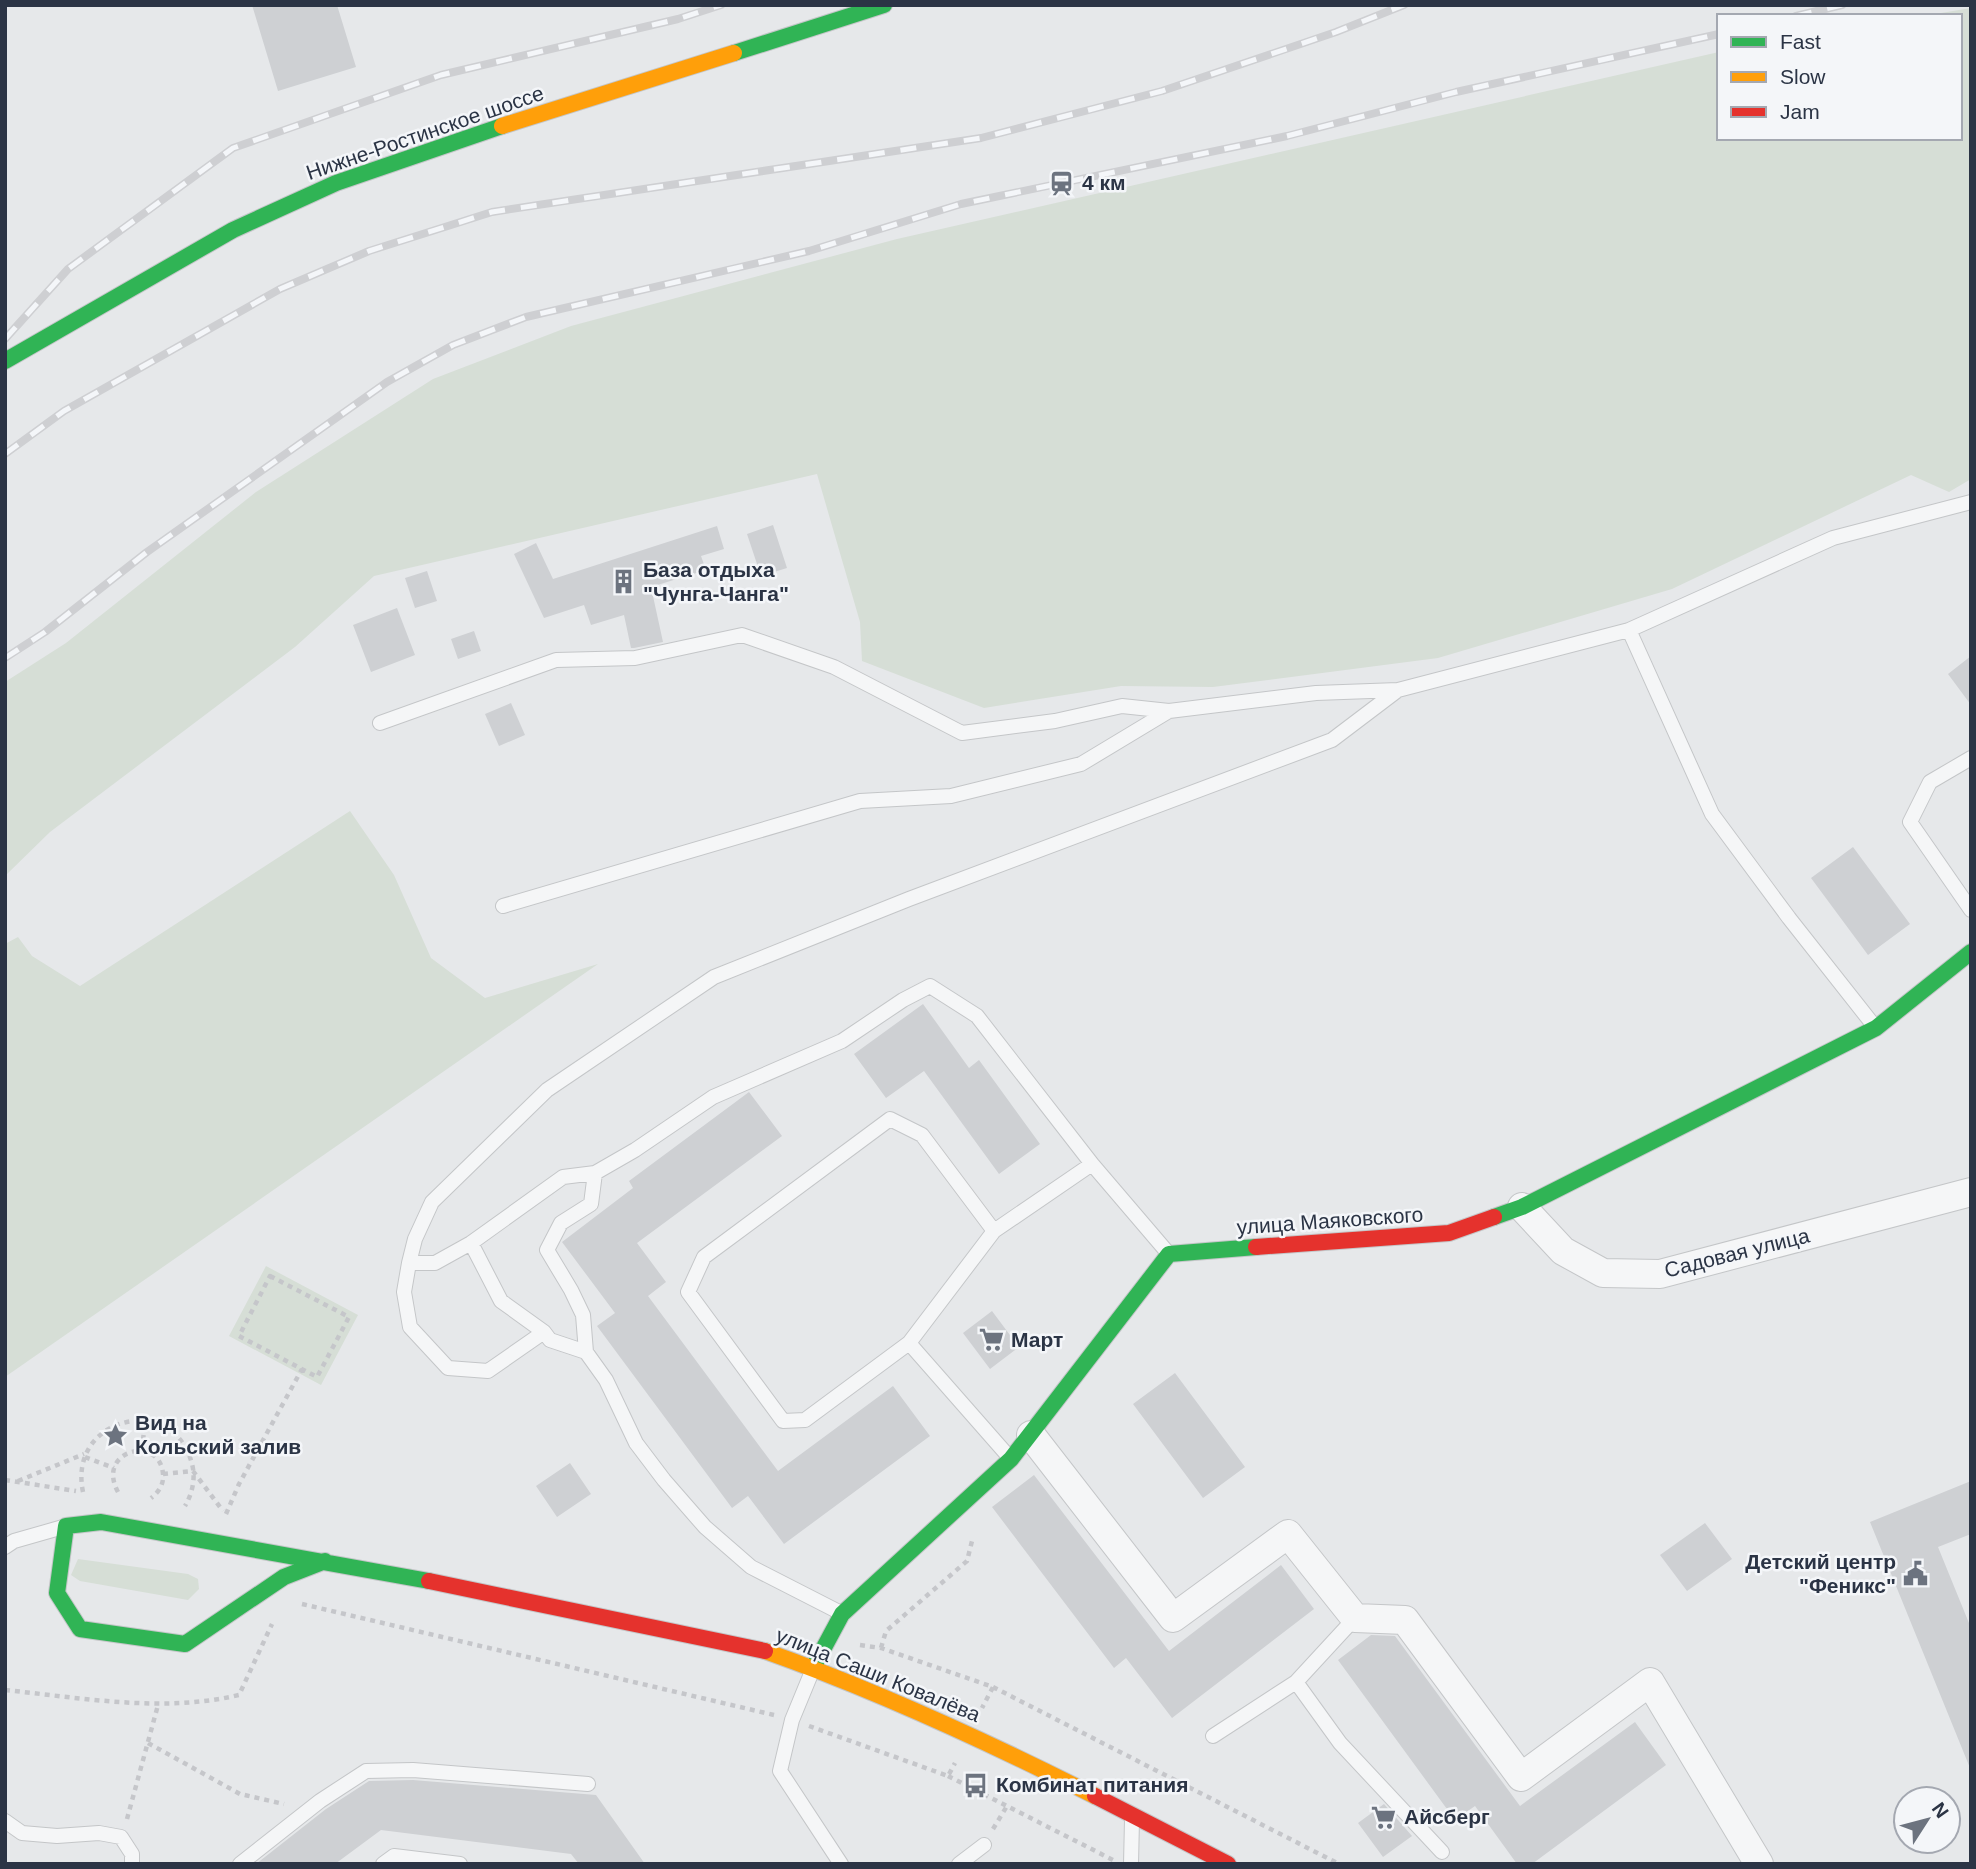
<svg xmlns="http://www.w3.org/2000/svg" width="1976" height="1869" font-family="Arial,sans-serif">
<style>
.green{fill:#d6ded6}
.building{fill:#ced0d3}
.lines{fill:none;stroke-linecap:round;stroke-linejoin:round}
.lane-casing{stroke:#c4c6c8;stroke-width:16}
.street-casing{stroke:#c4c6c8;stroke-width:30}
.fast-casing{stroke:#c4c6c8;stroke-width:18}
.slow-casing{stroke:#c4c6c8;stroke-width:18}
.jam-casing{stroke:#c4c6c8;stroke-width:18}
.path{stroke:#c5c6ca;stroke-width:4.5;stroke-dasharray:5 5;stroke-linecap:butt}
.lane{stroke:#f5f6f7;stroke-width:14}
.street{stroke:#f5f6f7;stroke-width:28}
.fast{stroke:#30b455;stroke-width:16}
.slow{stroke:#ff9f0a;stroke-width:16}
.jam{stroke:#e5322d;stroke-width:16}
.rail-casing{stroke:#cecfd2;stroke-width:8}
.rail{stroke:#f4f6f9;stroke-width:5;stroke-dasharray:16;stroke-linecap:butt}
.labels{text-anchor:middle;stroke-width:5;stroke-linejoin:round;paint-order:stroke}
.street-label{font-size:21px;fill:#2b3445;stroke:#f4f6f9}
.poi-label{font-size:21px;font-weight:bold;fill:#2b3445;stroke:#f4f6f9;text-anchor:start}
</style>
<rect width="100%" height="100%" fill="#e6e8ea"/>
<path class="green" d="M1971 8V479L1949 492 1911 475 1672 589 1438 658 1213 687 1121 686 984 708 862 661 860 622 817 474 374 576 295 647 50 832 5 876V682L66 643 256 492 433 379 571 326 897 239 1719 52V138H1960V16H1923Z
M350 811 394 875 431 958 485 998 598 964 5 1377V944L18 937 32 956 80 986Z
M266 1266 358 1315 321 1385 229 1336Z
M78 1559 188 1574 198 1579 199 1589 188 1600 80 1581 71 1575Z"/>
<path class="building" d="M252 5H337L356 67 278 91Z
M773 525 787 568 761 576 747 534Z
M717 526 724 549 701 556 706 570 651 587 663 642 634 648H631L624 615 591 625 584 605 544 618 514 554 536 543 553 579Z
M427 571 437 601 415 608 405 578Z
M397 608 415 655 371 672 353 625Z
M474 631 481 651 458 659 451 639Z
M1971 656V705L1948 674Z
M511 703 525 735 499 746 485 714Z
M1853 847 1910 924 1868 955 1811 878Z
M923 1004 969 1068 979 1060 1040 1144 999 1174 924 1071 886 1098 854 1054Z
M749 1092 782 1136 637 1243 666 1282 648 1296 778 1471 893 1386 930 1436 784 1544 748 1496 732 1508 597 1326 615 1313 562 1242 633 1188 629 1181Z
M992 1311 1019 1347 990 1369 963 1333Z
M1175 1373 1245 1467 1203 1498 1133 1404Z
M570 1463 591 1494 557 1517 536 1486Z
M1034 1475 1169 1651 1281 1565 1314 1609 1172 1718 1126 1658 1114 1668 992 1507Z
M1971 1481V1534L1938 1547 1971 1628 1970 1768 1870 1522Z
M1705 1523 1732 1559 1687 1591 1660 1555Z
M1371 1635 1395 1636 1520 1806 1635 1722 1666 1765 1532 1864H1517L1475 1806 1455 1820 1338 1660Z
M413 1780 596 1795 645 1864H579L571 1854 381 1830 335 1864H256L326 1809 369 1781Z
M1384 1804 1412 1836 1383 1857 1358 1823Z"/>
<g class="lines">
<defs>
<path id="lane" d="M1629 630 1712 814 1789 918 1875 1027
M380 723 556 660 635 658 742 635 834 667 962 733 1055 721 1122 706 1169 711
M1971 758 1930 782 1910 822 1971 910
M503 906 860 801 951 796 1081 764 1169 711 1316 693 1398 690
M595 1173 563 1177 471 1243 435 1263H409L415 1239 432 1202 547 1090 714 977 909 899 1332 740 1398 690 1629 630 1833 538 1971 502
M994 1231 922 1135 890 1119 704 1257 688 1292 783 1421 805 1420 909 1343 994 1231 1092 1164
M471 1243 501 1301 544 1332 550 1340 586 1352
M409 1263 404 1292 410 1327 448 1368 488 1371 544 1332
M909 1343 1010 1458
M5 1547 14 1541 63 1527
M841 1613 751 1567 705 1527 664 1480 636 1443 606 1380 586 1352 583 1315 571 1290 547 1250 561 1223 591 1204 595 1173 635 1150 713 1097 842 1041 903 1000 930 986 977 1016 1092 1164 1168 1253
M813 1669 792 1720 780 1771 841 1864
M1296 1682 1340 1743 1442 1852
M1213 1736 1296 1682 1355 1618
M5 1821 22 1833 57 1836 99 1833 121 1837 132 1854V1864
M240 1864 320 1801 366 1771 413 1770 588 1784
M383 1864 394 1856 460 1864
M959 1864 984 1845
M1131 1864 1132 1820"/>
<path id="street" d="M1522 1207 1563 1251 1603 1273 1660 1274 1971 1192
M1031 1435 1173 1618 1288 1534 1355 1618 1405 1620 1521 1777 1650 1682 1759 1864"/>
<path id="fast" d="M734 53 884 5
M5 361 233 230 336 183 502 126
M1494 1217 1522 1207 1876 1028 1971 952
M325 1561 284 1577 185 1644 80 1629 57 1593 66 1526 101 1522 429 1581
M813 1668 842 1614 1011 1459 1169 1254 1256 1247"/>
<path id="slow" d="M502 126 734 53
M765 1651C878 1691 988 1742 1095 1796"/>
<path id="jam" d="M1256 1247 1449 1233 1494 1217
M429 1581 765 1651
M1095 1796 1228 1864"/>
</defs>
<use href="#lane" class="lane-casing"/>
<use href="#street" class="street-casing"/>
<use href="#fast" class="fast-casing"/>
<use href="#slow" class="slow-casing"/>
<use href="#jam" class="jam-casing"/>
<path class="path" d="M270 1276 349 1317 317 1377 239 1336Z
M142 1450 145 1421
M85 1457 114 1468
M163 1474 193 1471 223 1511
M5 1480 76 1491
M18 1481 84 1454
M83 1492C67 1416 174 1392 192 1464 196 1479 192 1494 185 1506
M118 1492C95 1450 160 1434 163 1474 164 1484 159 1492 151 1498
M226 1514 239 1484 302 1369
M302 1604 774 1715
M860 1645 881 1648 993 1687 982 1708
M881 1648 886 1631 967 1561 973 1537
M993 1687 1339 1864
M5 1690C83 1698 163 1713 239 1695L272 1624
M809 1726 948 1776 955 1763
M148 1743 240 1794 284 1804
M948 1776 1113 1860
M127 1819 158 1705
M993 1829 1007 1806"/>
<use href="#lane" class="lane"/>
<use href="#street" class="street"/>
<use href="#fast" class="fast"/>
<use href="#slow" class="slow"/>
<use href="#jam" class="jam"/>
<defs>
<path id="rail" d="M1796 16 1842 5
M5 339 68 269 233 148 441 75 678 19 721 5
M5 454 64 411 280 289 369 251 492 212 981 138 1162 91 1336 32 1404 5
M5 658 45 632 147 552 387 382 453 345 526 317 809 251 961 204 1287 136 1456 92 1719 34"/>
</defs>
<use href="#rail" class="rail-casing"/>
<use href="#rail" class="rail"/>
</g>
<defs>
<symbol id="station-bare" viewBox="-9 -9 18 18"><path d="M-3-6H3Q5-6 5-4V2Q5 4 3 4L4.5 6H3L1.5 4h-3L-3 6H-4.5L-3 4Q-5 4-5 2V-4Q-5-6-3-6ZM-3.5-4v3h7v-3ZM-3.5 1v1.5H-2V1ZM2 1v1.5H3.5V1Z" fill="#6c737f" stroke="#f4f6f9" stroke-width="2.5" paint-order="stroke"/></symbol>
<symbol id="building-bare" viewBox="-9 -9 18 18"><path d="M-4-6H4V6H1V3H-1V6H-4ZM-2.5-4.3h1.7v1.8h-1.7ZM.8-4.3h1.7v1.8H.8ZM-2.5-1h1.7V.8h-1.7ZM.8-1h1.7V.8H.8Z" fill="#6c737f" stroke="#f4f6f9" stroke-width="2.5" paint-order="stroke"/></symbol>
<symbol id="supermarket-bare" viewBox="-9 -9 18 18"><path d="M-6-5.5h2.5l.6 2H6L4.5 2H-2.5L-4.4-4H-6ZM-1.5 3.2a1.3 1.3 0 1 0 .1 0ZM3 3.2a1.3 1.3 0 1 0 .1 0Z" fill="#6c737f" stroke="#f4f6f9" stroke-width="2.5" paint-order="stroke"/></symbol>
<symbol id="sight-bare" viewBox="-9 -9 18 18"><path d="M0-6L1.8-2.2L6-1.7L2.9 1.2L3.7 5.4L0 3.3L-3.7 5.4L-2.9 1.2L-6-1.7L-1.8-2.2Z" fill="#6c737f" stroke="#f4f6f9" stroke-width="2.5" paint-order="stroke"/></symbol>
<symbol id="civic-bare" viewBox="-9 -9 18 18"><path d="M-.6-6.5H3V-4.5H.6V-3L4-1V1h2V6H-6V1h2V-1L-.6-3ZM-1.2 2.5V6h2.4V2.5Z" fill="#6c737f" stroke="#f4f6f9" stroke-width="2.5" paint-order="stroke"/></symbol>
<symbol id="bus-bare" viewBox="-9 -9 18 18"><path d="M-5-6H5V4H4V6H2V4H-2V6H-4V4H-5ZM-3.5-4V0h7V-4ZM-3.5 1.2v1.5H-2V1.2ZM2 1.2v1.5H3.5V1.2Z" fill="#6c737f" stroke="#f4f6f9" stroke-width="2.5" paint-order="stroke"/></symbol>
</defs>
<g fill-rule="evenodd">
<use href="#station-bare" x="1044" y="166" width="35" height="35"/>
<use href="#building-bare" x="606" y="564" width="35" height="35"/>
<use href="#supermarket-bare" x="974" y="1322" width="35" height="35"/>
<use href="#sight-bare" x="98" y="1418" width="35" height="35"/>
<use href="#civic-bare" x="1898" y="1556" width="35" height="35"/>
<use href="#bus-bare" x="958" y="1768" width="35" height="35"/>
<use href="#supermarket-bare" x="1366" y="1800" width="35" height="35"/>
</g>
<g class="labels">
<g class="street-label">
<text transform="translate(425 133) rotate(-19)" y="7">Нижне-Ростинское шоссе</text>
<text transform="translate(1330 1221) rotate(-4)" y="7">улица Маяковского</text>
<text transform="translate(1737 1253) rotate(-14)" y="7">Садовая улица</text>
<text transform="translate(878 1675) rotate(22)" y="7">улица Саши Ковалёва</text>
</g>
<g class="poi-label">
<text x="1082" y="190">4 км</text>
<text x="643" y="577">База отдыха<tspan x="643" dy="24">"Чунга-Чанга"</tspan></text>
<text x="1011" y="1347">Март</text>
<text x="135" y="1430">Вид на<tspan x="135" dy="24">Кольский залив</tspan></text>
<text x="1896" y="1569" text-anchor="end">Детский центр<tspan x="1896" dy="24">"Феникс"</tspan></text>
<text x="996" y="1792">Комбинат питания</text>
<text x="1404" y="1824">Айсберг</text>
</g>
</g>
<rect width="1976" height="1869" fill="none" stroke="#2b3445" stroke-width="14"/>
<rect x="1717" y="14" width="245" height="126" fill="#f4f6f9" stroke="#a4a8b1" stroke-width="2"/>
<rect x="1731" y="37" width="35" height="10" fill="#30b455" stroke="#a4a8b1" stroke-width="2"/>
<text x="1780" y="49" font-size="21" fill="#2b3445">Fast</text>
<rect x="1731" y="72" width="35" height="10" fill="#ff9f0a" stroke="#a4a8b1" stroke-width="2"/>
<text x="1780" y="84" font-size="21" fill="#2b3445">Slow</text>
<rect x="1731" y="107" width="35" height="10" fill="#e5322d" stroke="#a4a8b1" stroke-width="2"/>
<text x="1780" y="119" font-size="21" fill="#2b3445">Jam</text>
<g transform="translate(1927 1820) rotate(54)"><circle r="33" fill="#f4f6f9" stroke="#a4a8b1" stroke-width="2"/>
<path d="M0-5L12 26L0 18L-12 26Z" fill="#6c737f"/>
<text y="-10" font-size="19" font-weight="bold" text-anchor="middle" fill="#2b3445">N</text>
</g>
</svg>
